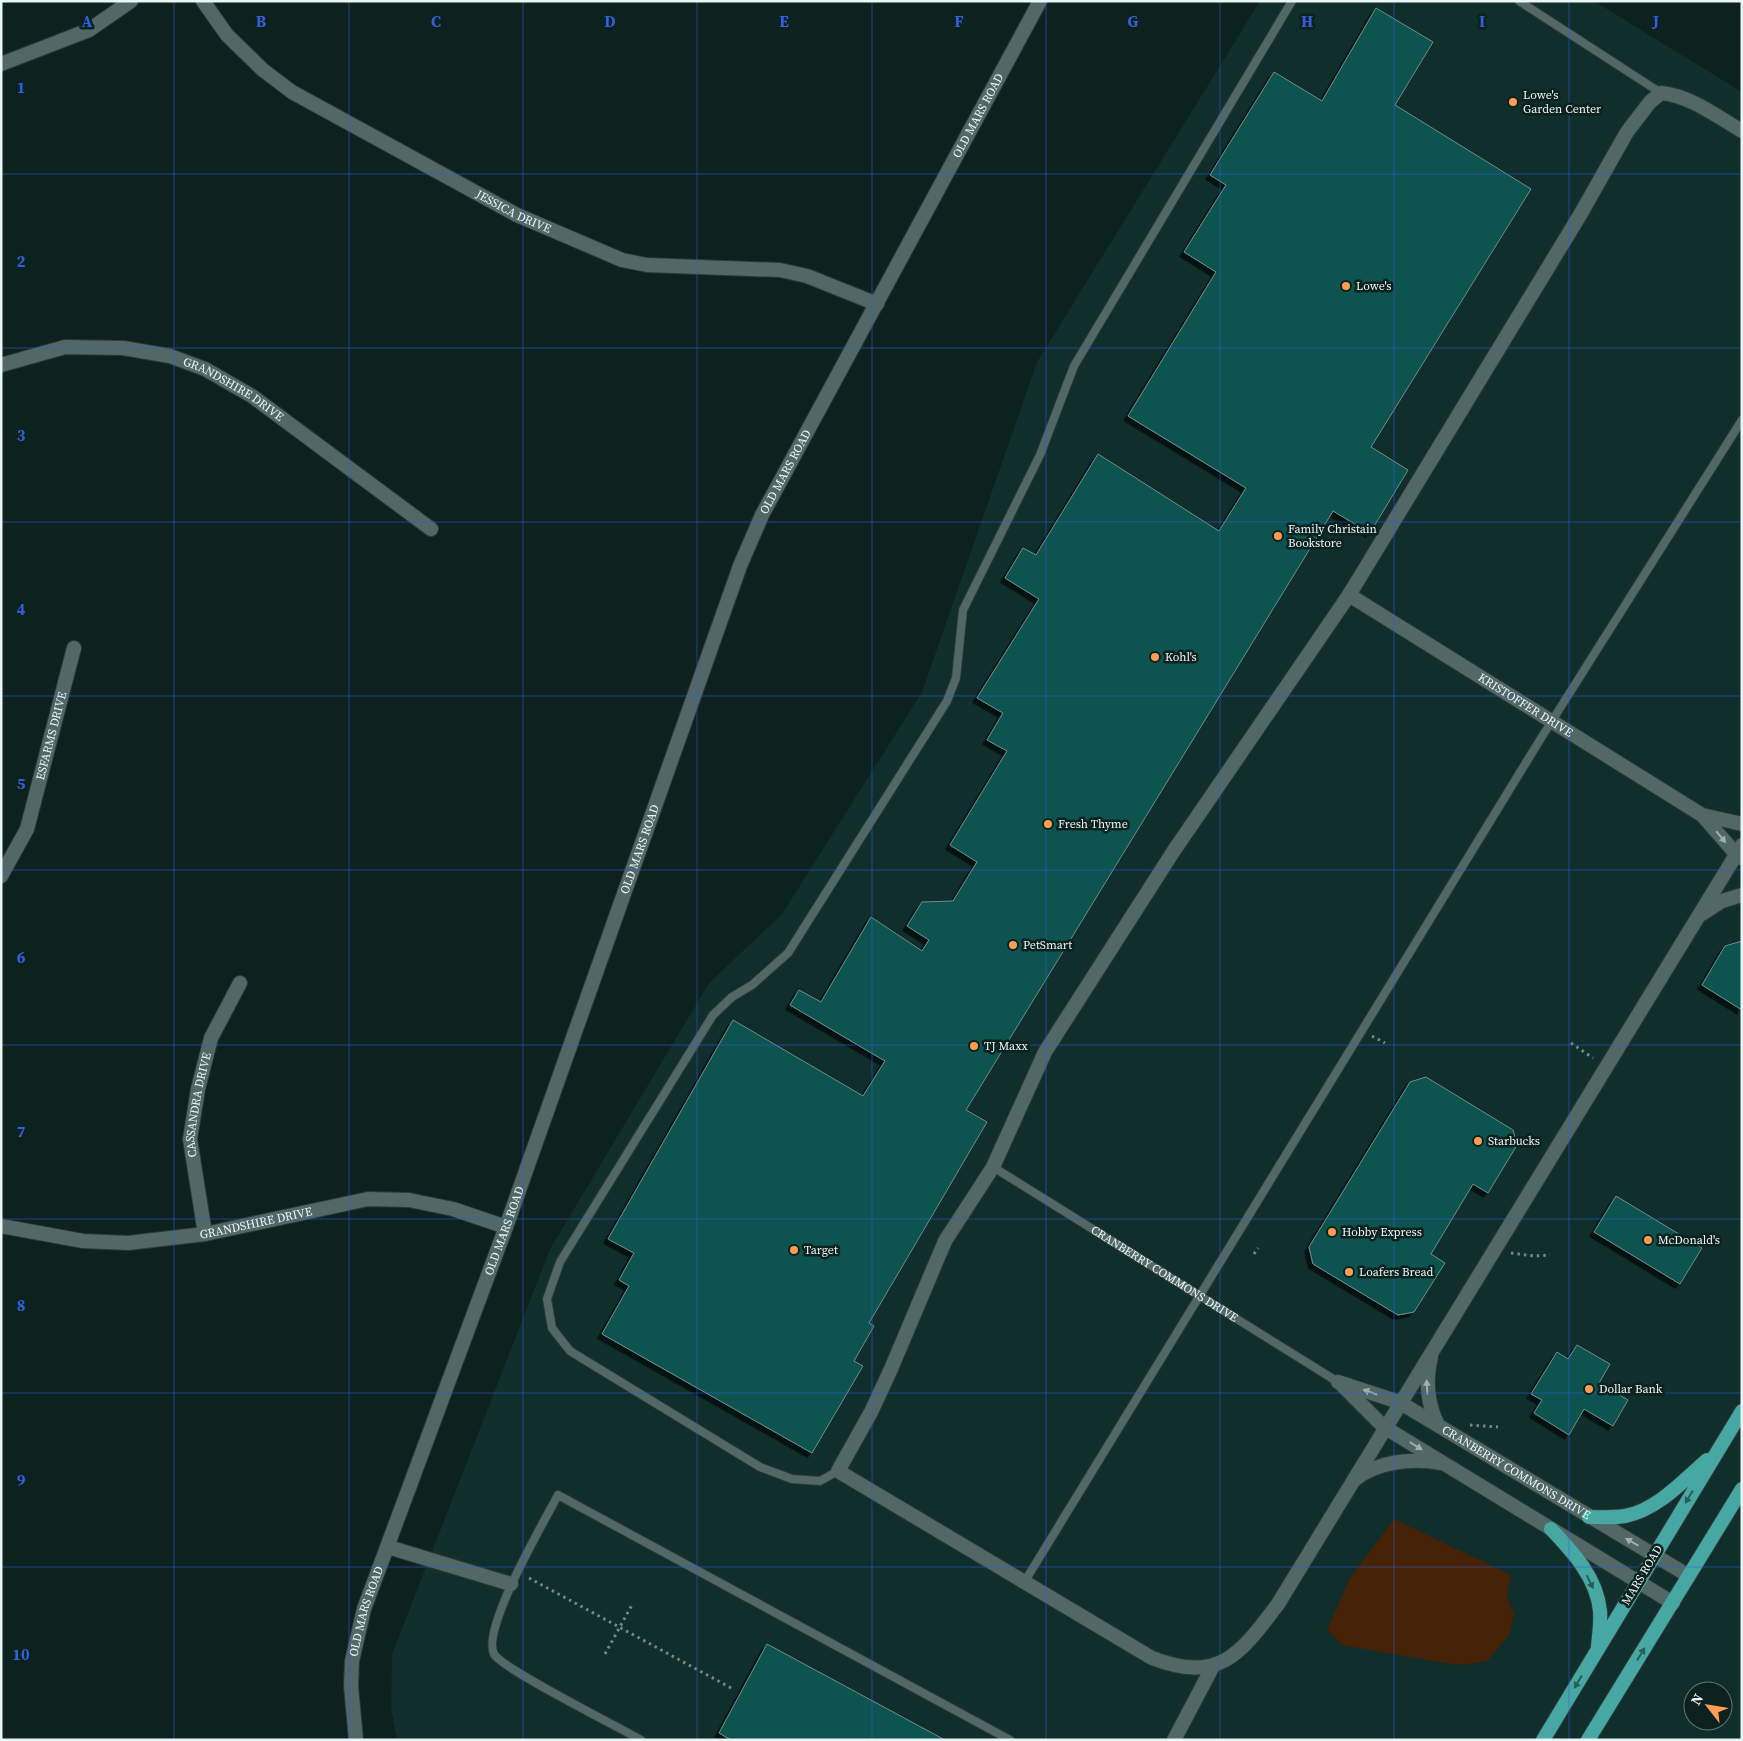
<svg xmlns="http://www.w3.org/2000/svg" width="1743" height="1741" font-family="'Source Serif 4',serif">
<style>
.built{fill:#0f2e2c;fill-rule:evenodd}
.water{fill:#462306}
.building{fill:#075350;stroke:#748b89;filter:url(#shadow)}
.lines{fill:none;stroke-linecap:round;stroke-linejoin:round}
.service-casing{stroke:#2f3938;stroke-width:10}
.minor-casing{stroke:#2f3938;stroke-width:16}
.tertiary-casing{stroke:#2f3938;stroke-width:16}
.primary-casing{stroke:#2f3938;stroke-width:16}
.path{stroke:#778785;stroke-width:3;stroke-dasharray:2.5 4;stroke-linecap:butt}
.service{stroke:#526866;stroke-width:8}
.minor{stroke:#526866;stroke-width:14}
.tertiary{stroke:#526866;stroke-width:14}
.primary{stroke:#47a8a3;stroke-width:14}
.oneway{fill:#9eafae}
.oneway2{fill:#275e5a}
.grid{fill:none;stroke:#325fdb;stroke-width:1;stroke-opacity:0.55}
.poi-dot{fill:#fd9d54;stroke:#0d211f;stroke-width:2}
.labels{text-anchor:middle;stroke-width:5;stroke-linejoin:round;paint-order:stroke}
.poi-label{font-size:12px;fill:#eaf6f5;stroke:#0d211f;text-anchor:start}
.street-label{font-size:12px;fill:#eaf6f5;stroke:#0d211f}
.grid-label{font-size:16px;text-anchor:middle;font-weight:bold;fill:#325fdb;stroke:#0d211f;stroke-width:5;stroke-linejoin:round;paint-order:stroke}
</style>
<defs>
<filter id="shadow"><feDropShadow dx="-4.5" dy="4.5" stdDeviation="0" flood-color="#0009"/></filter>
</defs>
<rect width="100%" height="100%" fill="#0d211f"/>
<path class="built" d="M1260 1H1594L1742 92V1740H397L391 1709 392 1654 550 1249 709 983 782 914 922 692 1037 362ZM1693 1691H1723V1721H1693Z"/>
<path class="water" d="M1394 1519 1511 1575 1507 1596 1514 1615 1508 1636 1486 1662 1457 1665 1342 1645 1327 1630 1350 1578Z"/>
<path class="building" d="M1376 8 1433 42 1395 105 1531 189 1371 447 1408 470 1370 533 1333 511 966 1110 987 1122 869 1323 874 1326 854 1361 863 1366 812 1453 602 1334 629 1286 619 1280 634 1253 608 1239 733 1020 863 1096 885 1061 790 1005 799 990 821 1002 871 917 922 951 929 940 907 926 922 902 953 901 977 862 950 845 1007 751 987 740 1003 713 977 698 1039 599 1005 578 1023 548 1036 555 1098 454 1219 531 1246 488 1128 416 1216 272 1184 252 1226 185 1210 175 1274 72 1322 101Z
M1742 941V1010L1702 985 1725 946Z
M1426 1077 1513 1130 1517 1145 1488 1193 1473 1184 1431 1254 1445 1263 1414 1312 1398 1315 1313 1264 1309 1247 1410 1082Z
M1616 1196 1702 1248 1680 1284 1594 1232Z
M1577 1345 1610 1364 1599 1383 1628 1400 1613 1426 1584 1409 1569 1435 1534 1413 1542 1400 1531 1394 1557 1352 1568 1359Z
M767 1644 945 1740H731L719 1733Z"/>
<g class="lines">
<defs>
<g id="service">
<path d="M1519 1 1661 93"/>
<path id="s1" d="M993 1167 1338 1382"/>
<path d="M838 1471 820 1481 792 1479 760 1467 570 1351 552 1328 547 1299 560 1262 713 1015 732 997 752 985 788 953 947 701 956 678 963 610 1040 455 1074 366 1292 1"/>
<path d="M1025 1581 1538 743 1742 420"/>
<path d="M641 1740C619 1727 502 1669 494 1654 481 1629 544 1522 558 1495L1010 1740"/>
</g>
<g id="minor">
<path id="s2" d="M203 1 227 35 263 70 292 92 517 215 622 260 647 265 780 270 807 276 877 304"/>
<path d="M1 64 89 30 131 1"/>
<path d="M1742 131C1716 116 1691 96 1661 93L1650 102 1627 132 1580 215 1349 595 1173 852 1045 1052 993 1167 945 1241 891 1369 871 1412 838 1471 1152 1658C1220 1684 1240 1654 1278 1604L1742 845"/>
<path id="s3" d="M1 365 65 347 123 348 170 356 205 369 252 396 431 529"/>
<path id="s4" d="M1349 595 1702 815 1736 854 1741 858"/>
<path d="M1702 815 1742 824"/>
<path id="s5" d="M1 876 27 829 74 648"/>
<path d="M1702 914 1722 901 1742 895"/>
<path id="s6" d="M1 1226 83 1241 128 1243 205 1234 368 1199 409 1200 453 1209 506 1227"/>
<path id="s7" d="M205 1234 190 1139 198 1089 211 1038 240 983"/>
<path d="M1431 1357C1425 1381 1427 1403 1438 1425"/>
<path id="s8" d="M1338 1382 1399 1402 1689 1576"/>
<path d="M1341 1384 1384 1427 1673 1603"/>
<path d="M1354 1480C1377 1461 1412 1458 1441 1463"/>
<path d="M388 1547 511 1584"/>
<path d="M1174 1740 1213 1666"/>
</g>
<g id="tertiary">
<path id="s9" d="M356 1740 351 1686 352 1661 364 1609 506 1227 740 566 762 515 1040 1"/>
</g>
<path id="primary" d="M1589 1517C1601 1517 1613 1518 1625 1516 1657 1510 1683 1481 1707 1460
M1551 1529C1573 1552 1597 1578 1600 1611 1601 1622 1599 1635 1598 1646
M1543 1740 1742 1411
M1588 1740 1742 1489"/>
</defs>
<use href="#service" class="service-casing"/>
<use href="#minor" class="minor-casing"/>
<use href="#tertiary" class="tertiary-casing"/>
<use href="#primary" class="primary-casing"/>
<path class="path" d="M1372 1036 1385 1043
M1571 1043 1593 1058
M1511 1253 1534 1256 1550 1255
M1254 1254 1258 1248
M1470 1425 1498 1427
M529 1578 733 1689
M605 1654 633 1603"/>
<use href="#service" class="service"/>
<use href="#minor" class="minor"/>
<use href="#tertiary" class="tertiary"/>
<use href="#primary" class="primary"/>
</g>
<defs><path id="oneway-solid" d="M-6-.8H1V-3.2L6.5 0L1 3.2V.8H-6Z" transform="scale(1.25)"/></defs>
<g class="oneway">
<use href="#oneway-solid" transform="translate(1721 837) rotate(50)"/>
<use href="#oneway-solid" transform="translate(1427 1387) rotate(-93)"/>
<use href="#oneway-solid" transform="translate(1370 1392) rotate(-161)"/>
<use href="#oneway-solid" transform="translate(1416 1446) rotate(32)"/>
<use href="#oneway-solid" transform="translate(1632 1542) rotate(-150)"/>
</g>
<g class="oneway2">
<use href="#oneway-solid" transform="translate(1689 1497) rotate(121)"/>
<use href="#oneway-solid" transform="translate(1590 1582) rotate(64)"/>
<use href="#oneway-solid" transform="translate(1641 1654) rotate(-58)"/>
<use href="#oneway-solid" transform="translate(1578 1682) rotate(121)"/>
</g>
<path class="grid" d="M174 1V1740M349 1V1740M523 1V1740M697 1V1740M872 1V1740M1046 1V1740M1220 1V1740M1394 1V1740M1569 1V1740M1 174H1742M1 348H1742M1 522H1742M1 696H1742M1 870H1742M1 1045H1742M1 1219H1742M1 1393H1742M1 1567H1742"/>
<g class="poi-dot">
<circle cx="1513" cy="102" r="5"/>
<circle cx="1346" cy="286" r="5"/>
<circle cx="1278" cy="536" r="5"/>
<circle cx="1155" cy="657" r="5"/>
<circle cx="1048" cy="824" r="5"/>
<circle cx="1013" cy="945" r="5"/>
<circle cx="974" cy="1046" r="5"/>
<circle cx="1478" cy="1141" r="5"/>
<circle cx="1332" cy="1232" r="5"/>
<circle cx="1648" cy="1240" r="5"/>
<circle cx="794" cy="1250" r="5"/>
<circle cx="1349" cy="1272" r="5"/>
<circle cx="1589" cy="1389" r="5"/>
</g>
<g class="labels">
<g class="poi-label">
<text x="1523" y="99">Lowe's<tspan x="1523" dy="14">Garden Center</tspan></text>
<text x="1356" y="290">Lowe's</text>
<text x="1288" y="533">Family Christain<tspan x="1288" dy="14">Bookstore</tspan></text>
<text x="1165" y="661">Kohl's</text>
<text x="1058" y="828">Fresh Thyme</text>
<text x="1023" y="949">PetSmart</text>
<text x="984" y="1050">TJ Maxx</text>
<text x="1488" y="1145">Starbucks</text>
<text x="1342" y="1236">Hobby Express</text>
<text x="1658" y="1244">McDonald's</text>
<text x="804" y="1254">Target</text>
<text x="1359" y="1276">Loafers Bread</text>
<text x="1599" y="1393">Dollar Bank</text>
</g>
<g class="street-label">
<text dy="4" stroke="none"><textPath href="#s9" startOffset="1751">OLD MARS ROAD</textPath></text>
<text dy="4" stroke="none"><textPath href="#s2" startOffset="380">JESSICA DRIVE</textPath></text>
<text dy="4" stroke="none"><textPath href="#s3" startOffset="244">GRANDSHIRE DRIVE</textPath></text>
<text dy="4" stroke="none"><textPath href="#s9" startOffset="1346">OLD MARS ROAD</textPath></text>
<text dy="4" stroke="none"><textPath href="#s4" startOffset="208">KRISTOFFER DRIVE</textPath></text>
<text dy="4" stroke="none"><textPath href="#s5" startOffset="150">ESFARMS DRIVE</textPath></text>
<text dy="4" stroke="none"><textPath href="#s9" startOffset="941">OLD MARS ROAD</textPath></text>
<text dy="4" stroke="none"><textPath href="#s7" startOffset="131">CASSANDRA DRIVE</textPath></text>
<text dy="4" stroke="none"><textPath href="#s6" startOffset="258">GRANDSHIRE DRIVE</textPath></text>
<text dy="4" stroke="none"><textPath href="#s9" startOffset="536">OLD MARS ROAD</textPath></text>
<text dy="4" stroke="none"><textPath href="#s1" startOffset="202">CRANBERRY COMMONS DRIVE</textPath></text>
<text dy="4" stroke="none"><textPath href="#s8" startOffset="201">CRANBERRY COMMONS DRIVE</textPath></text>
<text transform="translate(1642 1575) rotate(-59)" y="4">MARS ROAD</text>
<text dy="4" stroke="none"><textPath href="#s9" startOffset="131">OLD MARS ROAD</textPath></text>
</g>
</g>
<g class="grid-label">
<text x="87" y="27">A</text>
<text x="261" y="27">B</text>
<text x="436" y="27">C</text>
<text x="610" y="27">D</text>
<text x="784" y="27">E</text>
<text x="959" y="27">F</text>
<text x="1133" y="27">G</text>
<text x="1307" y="27">H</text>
<text x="1482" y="27">I</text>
<text x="1656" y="27">J</text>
<text x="21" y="93">1</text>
<text x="21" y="267">2</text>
<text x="21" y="441">3</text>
<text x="21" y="615">4</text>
<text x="21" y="789">5</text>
<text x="21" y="963">6</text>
<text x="21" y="1137">7</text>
<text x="21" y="1311">8</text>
<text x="21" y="1486">9</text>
<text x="21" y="1660">10</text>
</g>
<rect width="1743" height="1741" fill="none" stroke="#eaf6f5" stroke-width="5"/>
<g transform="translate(1708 1706) rotate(301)"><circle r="24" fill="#0d211f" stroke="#657675"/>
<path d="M0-4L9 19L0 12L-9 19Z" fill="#fd9d54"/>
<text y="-8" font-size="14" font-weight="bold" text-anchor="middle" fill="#eaf6f5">N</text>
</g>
</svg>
